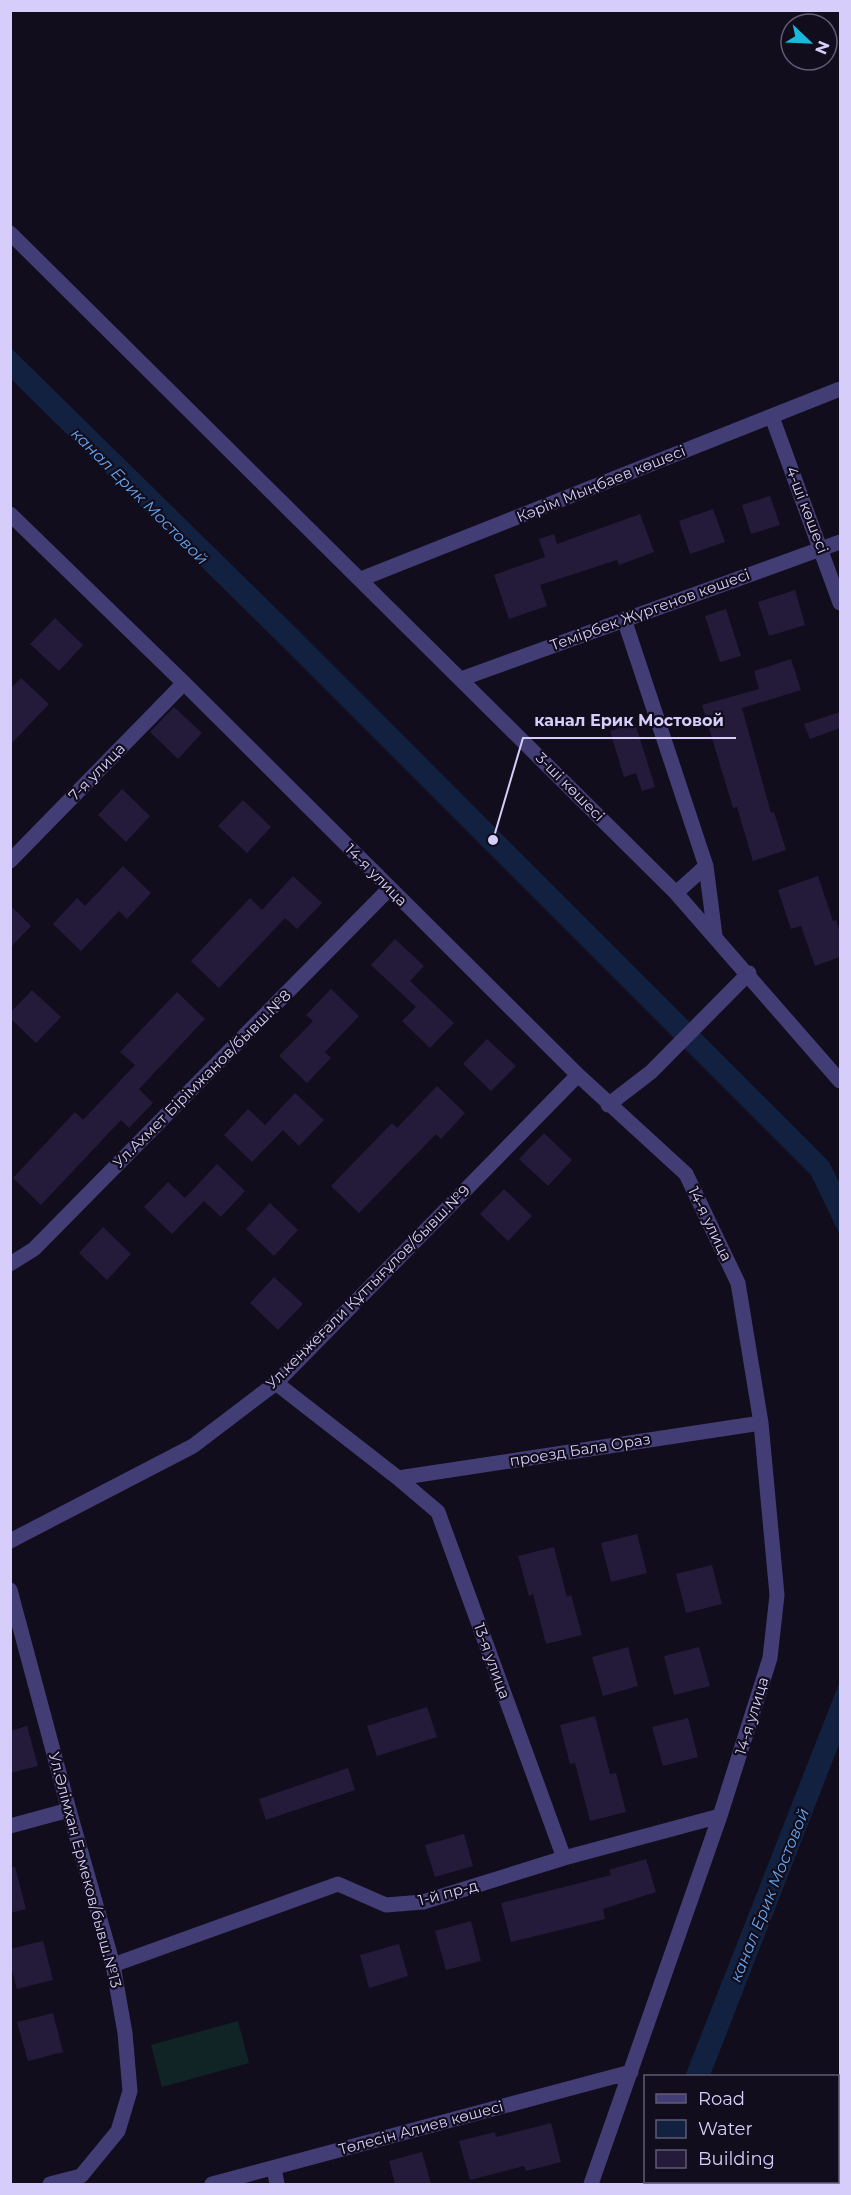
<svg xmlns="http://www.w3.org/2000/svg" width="851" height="2195" font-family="Montserrat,sans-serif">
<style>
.green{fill:#112425}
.water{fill:#122140}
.building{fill:#241b3b}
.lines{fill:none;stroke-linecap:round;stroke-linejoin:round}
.street{stroke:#433d76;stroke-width:15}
.labels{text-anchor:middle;stroke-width:4.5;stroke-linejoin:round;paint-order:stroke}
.street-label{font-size:15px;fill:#d6cdfa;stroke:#110d1c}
.water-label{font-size:16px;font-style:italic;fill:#66a6ef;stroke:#110d1c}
.leader{fill:none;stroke:#d6cdfa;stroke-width:2}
.callout-dot{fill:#d6cdfa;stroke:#110d1c;stroke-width:2}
.callout-label{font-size:16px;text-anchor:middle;font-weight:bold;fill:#d6cdfa;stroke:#110d1c;stroke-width:4.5;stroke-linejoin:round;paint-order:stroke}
</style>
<rect width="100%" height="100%" fill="#110d1c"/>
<path class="green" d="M238 2021 249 2063 162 2087 151 2045Z"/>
<path class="water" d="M10 347 299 631 829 1162 840 1184V1235L811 1175 283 647 11 379Z
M840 1681V1742L710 2076H685Z"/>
<path class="building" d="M770 496 780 525 751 534 742 505Z
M713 509 725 542 690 554 679 521Z
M640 514 654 552 619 565 617 560 540 585 547 606 509 619 494 575 545 557 539 539 554 534 557 544Z
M795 590 805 625 769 636 758 602Z
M726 609 741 656 720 662 705 616Z
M55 618 83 645 59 671 30 644Z
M791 659 801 690 742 708 771 813 774 812 786 850 753 861 737 807 733 808 702 705 759 689 754 671Z
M21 678 49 704 10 745V689Z
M174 707 202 733 178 759 150 732Z
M840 712V728L810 739 804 724Z
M635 723 655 787 642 791 636 773 624 777 610 731Z
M122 789 150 816 126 842 98 815Z
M243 800 271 827 247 853 218 826Z
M123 866 151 893 127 919 119 911 81 951 53 924 77 898 85 906Z
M293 876 322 903 297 929 285 918 219 988 191 961 250 898 262 910Z
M818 876 833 921 836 920 840 932V957L815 966 801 926 791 929 778 890Z
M10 905 31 926 10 948Z
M395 939 424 966 410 981 454 1023 430 1048 402 1021 416 1007 371 965Z
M331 989 359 1016 325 1052 331 1058 307 1083 279 1056 313 1021 306 1015Z
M32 990 61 1017 36 1043 10 1018V1013Z
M177 992 205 1019 139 1089 153 1103 129 1128 121 1120 41 1205 13 1178 75 1112 83 1120 135 1065 120 1052Z
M487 1039 516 1066 491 1091 463 1064Z
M437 1086 465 1113 441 1139 436 1134 359 1213 331 1186 392 1123 397 1128Z
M295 1093 324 1120 299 1146 283 1130 252 1162 224 1135 248 1109 265 1125Z
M544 1133 572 1160 548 1186 519 1159Z
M217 1164 245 1191 221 1217 204 1201 172 1234 144 1207 168 1182 185 1198Z
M504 1189 532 1216 508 1241 480 1214Z
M270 1203 298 1230 274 1256 246 1229Z
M103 1227 131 1254 107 1280 79 1253Z
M274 1277 303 1304 278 1330 250 1303Z
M637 1534 647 1573 611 1582 601 1543Z
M554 1547 567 1597 571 1595 582 1635 546 1644 533 1594 529 1596 518 1556Z
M712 1565 722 1604 686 1613 676 1574Z
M628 1647 638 1686 603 1696 592 1657Z
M699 1647 710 1686 674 1695 664 1656Z
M427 1707 437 1737 377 1756 367 1726Z
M595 1716 610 1774 616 1773 626 1812 590 1821 575 1763 570 1764 560 1725Z
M688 1718 698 1757 663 1766 652 1727Z
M27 1726 38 1766 10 1773V1731Z
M348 1768 355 1790 266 1820 259 1799Z
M464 1834 473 1866 435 1877 425 1845Z
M646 1859 656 1892 603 1909 605 1919 511 1942 501 1903 611 1875 609 1870Z
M10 1867H15L26 1909 10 1913Z
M471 1921 481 1961 446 1970 435 1931Z
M43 1941 53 1980 17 1989 10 1963V1949Z
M399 1944 408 1976 369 1988 360 1955Z
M53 2013 63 2052 28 2061 17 2022Z
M551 2123 561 2162 526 2171 524 2166 470 2180 459 2141 495 2132 496 2137Z
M422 2152 431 2184H395L389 2161Z"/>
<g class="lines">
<path class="street" d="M10 233 676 893 840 1081
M772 417 840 603
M10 514 184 683 578 1075 686 1174 738 1283 761 1423 777 1595 770 1658 720 1816 591 2184
M361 579 840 389
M624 619 706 866 715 936
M461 679 840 542
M10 861 184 683
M676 893 706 866
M608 1105 651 1072 749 973
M10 1264 34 1249 390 888
M276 1383 398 1478 438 1512 564 1858
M398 1478 761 1423
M10 1541 193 1446 276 1383 578 1075
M10 1590 69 1810 113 1965 125 2033 130 2091 118 2131 81 2176
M10 1826 69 1810
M113 1965 338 1884 386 1905 423 1902 564 1858 720 1816
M274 2168 277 2184
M50 2184 81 2176
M212 2184 631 2072"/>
</g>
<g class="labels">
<g class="street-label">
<text transform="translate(601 484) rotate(-22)" y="5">Кәрім Мыңбаев көшесі</text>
<text transform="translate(807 510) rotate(69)" y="5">4-ші көшесі</text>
<text transform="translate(650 610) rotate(-20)" y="5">Темірбек Жүргенов көшесі</text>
<text transform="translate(97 772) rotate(-46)" y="5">7-я улица</text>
<text transform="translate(570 787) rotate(45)" y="5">3-ші көшесі</text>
<text transform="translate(376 875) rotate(45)" y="5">14-я улица</text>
<text transform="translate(202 1079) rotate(-45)" y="5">Ул.Ахмет Бірімжанов/бывш.№8</text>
<text transform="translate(710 1224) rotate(64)" y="5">14-я улица</text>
<text transform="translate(368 1287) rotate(-45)" y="5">Ул.кенжеғали Құттығұлов/бывш.№9</text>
<text transform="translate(580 1450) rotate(-9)" y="5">проезд Бала Ораз</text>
<text transform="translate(492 1661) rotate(70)" y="5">13-я улица</text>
<text transform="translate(752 1716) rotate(-73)" y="5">14-я улица</text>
<text transform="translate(85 1870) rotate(75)" y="5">Ул.Әлімхан Ермеков/бывш.№13</text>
<text transform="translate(448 1893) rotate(-15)" y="5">1-й пр-д</text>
<text transform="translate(421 2128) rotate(-15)" y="5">Төлесін Алиев көшесі</text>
</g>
<g class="water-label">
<text transform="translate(140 496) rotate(45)" y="6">канал Ерик Мостовой</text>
<text transform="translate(769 1895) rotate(-68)" y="6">канал Ерик Мостовой</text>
</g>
</g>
<path class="leader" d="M493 840L523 738H736"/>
<circle class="callout-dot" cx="493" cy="840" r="6"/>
<g class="callout-label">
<text x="629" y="726">канал Ерик Мостовой</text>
</g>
<rect width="851" height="2195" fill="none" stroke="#d6cdfa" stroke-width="24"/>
<rect x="644" y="2075" width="195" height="108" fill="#110d1c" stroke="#605a75" stroke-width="1.5"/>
<rect x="656" y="2094" width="30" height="9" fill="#433d76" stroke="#605a75" stroke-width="1.5"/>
<text x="698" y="2105" font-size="18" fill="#d6cdfa">Road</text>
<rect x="656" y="2120" width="30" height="18" fill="#122140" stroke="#605a75" stroke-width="1.5"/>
<text x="698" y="2135" font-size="18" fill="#d6cdfa">Water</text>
<rect x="656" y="2150" width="30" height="18" fill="#241b3b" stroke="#605a75" stroke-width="1.5"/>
<text x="698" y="2165" font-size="18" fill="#d6cdfa">Building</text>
<g transform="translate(809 42) rotate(113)"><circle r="28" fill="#110d1c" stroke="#605a75" stroke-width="1.5"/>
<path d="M0-4.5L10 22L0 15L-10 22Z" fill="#17badc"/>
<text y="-9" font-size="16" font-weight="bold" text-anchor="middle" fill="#d6cdfa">N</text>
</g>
</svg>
